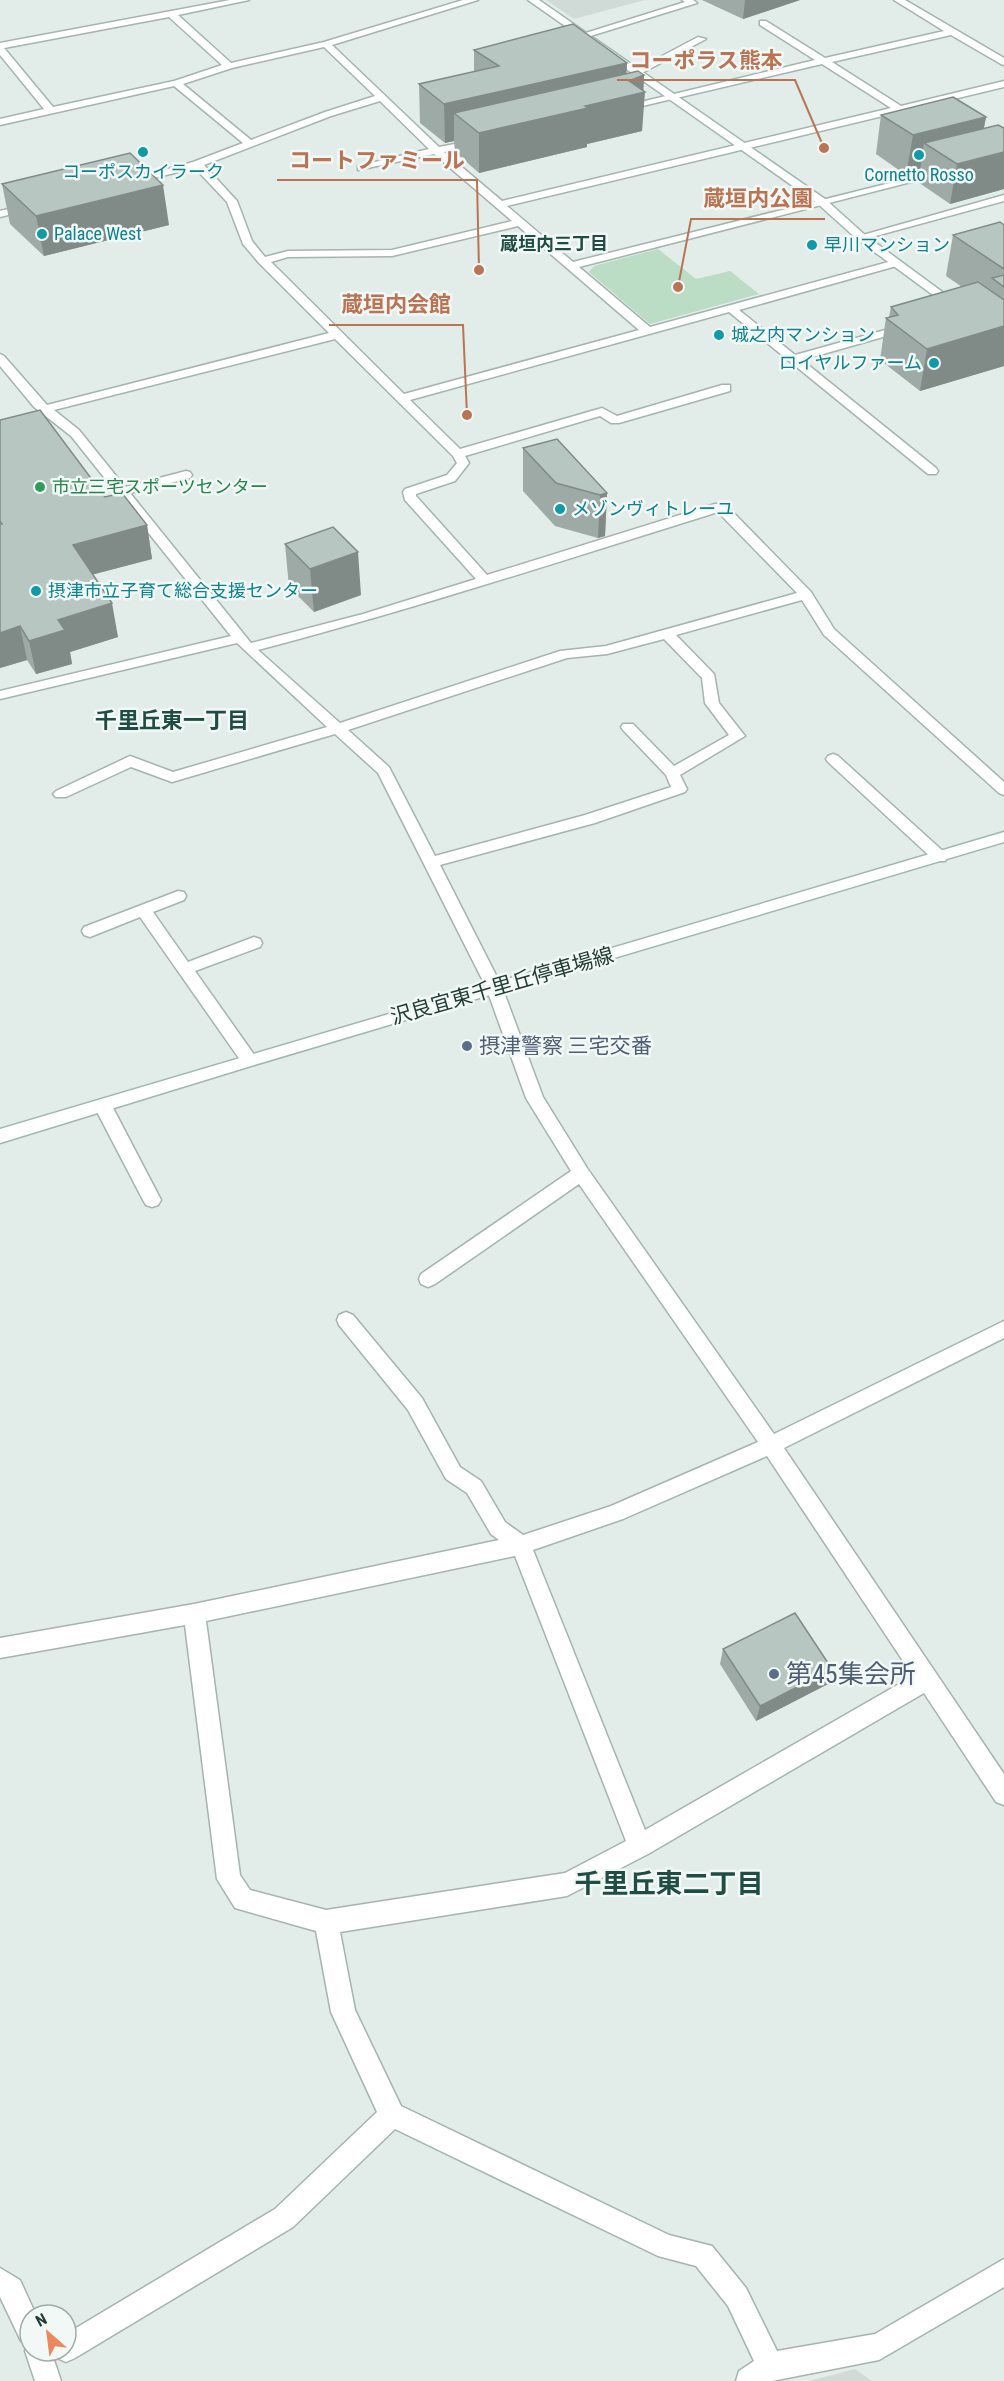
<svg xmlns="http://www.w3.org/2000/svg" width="1004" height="2381" font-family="'Roboto Condensed','Noto Sans JP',sans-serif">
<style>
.built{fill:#d0dbd7}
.green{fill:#bbdcc5}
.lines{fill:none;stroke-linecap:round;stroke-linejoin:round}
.street-casing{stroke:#a5b4af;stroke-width:3}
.secondary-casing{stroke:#a0b7b0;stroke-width:3}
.street{fill:#fff;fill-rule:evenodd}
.secondary{fill:#fff;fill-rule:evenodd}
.wall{fill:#9daaa6}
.shaded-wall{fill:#808b87}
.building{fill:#b7c6c1;stroke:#808b87;stroke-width:1.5}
.culture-dot{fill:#0f9aa8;stroke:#f2f8f5;stroke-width:2}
.leisure-dot{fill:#2e9e5b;stroke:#f2f8f5;stroke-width:2}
.service-dot{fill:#5c6f8a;stroke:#f2f8f5;stroke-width:2}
.labels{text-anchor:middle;stroke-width:5;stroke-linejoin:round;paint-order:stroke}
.far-culture-label{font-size:18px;fill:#0d838f;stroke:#f2f8f5;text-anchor:start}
.far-neighbourhood-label{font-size:18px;font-weight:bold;fill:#1f4d44;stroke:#f2f8f5}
.far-leisure-label{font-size:18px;fill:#27864d;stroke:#f2f8f5;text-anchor:start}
.street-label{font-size:21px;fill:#223c36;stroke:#f2f8f5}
.service-label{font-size:21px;fill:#4e5e75;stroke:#f2f8f5;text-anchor:start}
.neighbourhood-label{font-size:22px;font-weight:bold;fill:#1f4d44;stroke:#f2f8f5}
.near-service-label{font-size:26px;fill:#4e5e75;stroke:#f2f8f5;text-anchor:start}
.near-neighbourhood-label{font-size:27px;font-weight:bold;fill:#1f4d44;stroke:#f2f8f5}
.leader{fill:none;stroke:#ba7454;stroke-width:2}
.callout-dot{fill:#ba7454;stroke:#f2f8f5;stroke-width:2}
.callout-label{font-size:22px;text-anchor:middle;font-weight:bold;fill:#ba7454;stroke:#f2f8f5;stroke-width:5;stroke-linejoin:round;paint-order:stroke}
</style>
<rect width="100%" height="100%" fill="#e2ece8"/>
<path class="built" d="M546 0H645L574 19Z
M855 2369 872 2381H809Z"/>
<path class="green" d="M658 249 696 279 730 271 759 294 650 324 589 272 594 266Z"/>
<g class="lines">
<defs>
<path id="street" d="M230 0H249L178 15 231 63 324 42 463 0H478L332 45 439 147 481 139V143L444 152 502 201 891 108 822 64 621 111 616 108 815 60 760 25V21H766L825 58 944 31 894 0H905L1004 58V65L1001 64 951 35 832 62 901 106 1004 81V87L507 206 573 262 946 169V173L579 267 650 327 892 261H900V265L739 310 795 355 903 325H911V329L802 360 936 468 938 471 936 474H928L729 312 410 400 460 449 602 408 617 416 722 385H730V391L619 423H611L600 416 465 456 469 463 455 481 416 494V496L487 575 715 504H725L811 592 834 629 1004 782V795L999 793 824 635 802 600 676 635 714 674 719 703 745 736 680 775 687 789 685 792 595 823 440 865 502 987 543 1097 587 1168 774 1434 1004 1321V1338L784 1448 1004 1774V1805L996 1802 924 1693 648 1854 567 1896 340 1932 355 2010 401 2106 669 2235 712 2246 746 2288 777 2351 875 2334 1004 2259V2287L879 2360 772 2381H736L739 2371 754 2361 728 2306 696 2266 658 2256 395 2129 293 2227 75 2358 66 2362 57 2358 53 2351H66V2334L275 2209 377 2112 331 2012 316 1931 235 1908 217 1879 185 1625 0 1658V1638L194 1604 499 1540 491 1534 467 1493 446 1479 408 1410 339 1325 337 1320 339 1315 346 1312 353 1315 422 1398 460 1467 481 1481 505 1522 523 1535 611 1506 758 1442 579 1184 435 1284 428 1287 421 1284 419 1279 421 1274 571 1171 526 1098 486 987 378 773 335 734 172 782 131 767 66 797H56L53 794 56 791 130 756 173 772 327 727 237 643 0 699V691L231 636 71 436 34 407 0 366V354L4 356 47 405 329 333 259 263 243 244 227 202 195 168 129 184 124 181 193 162 243 143 174 86 0 125V119L44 109 0 55V43ZM169 17 222 65 174 81 53 107 4 48ZM324 47 375 96 325 112 251 140 183 84 232 68ZM380 101 429 149 358 166V170L434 154 512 221 392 250 288 251 265 257 252 241 237 201 204 165 331 116ZM518 226 639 330 404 394 271 262 288 257 392 256ZM335 339 453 456 457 463 447 475 405 489 403 492 405 500 476 579 363 614 251 643 130 493 190 478 192 475 190 472 186 471 125 487 79 430 54 410ZM718 512 797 593 606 646 560 651 340 723 258 650C414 609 564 560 718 512ZM664 639 702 678 705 703 729 735 674 766 633 724H623L621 727 623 730 666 775 671 787 585 815 435 856 389 767 348 730 567 658 607 654ZM767 1456 913 1676 645 1830 533 1550 623 1519ZM515 1556 626 1841 565 1873 326 1910 250 1890 240 1875 206 1621Z
M682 0H693L697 3 584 38 576 36 685 2Z
M698 37 706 39 640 74 632 72Z
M1004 195V201L861 240 856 237Z
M32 203 37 206 36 208 0 217V211Z
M833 754 838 756 945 853 948 857 945 861H935L828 762 826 759 828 756Z
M178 891 184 892 186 896 184 900 153 912 188 962 254 937 260 939 262 943 260 947 195 971 255 1056 258 1060 255 1064 249 1066 243 1064 140 917 90 937 84 935 82 931 84 927Z
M103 1099 109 1101 112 1106 161 1200 158 1205 152 1207 146 1205 143 1200 94 1106 97 1101Z
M0 2268 20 2280 36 2315H30V2351H51L61 2381H35L25 2351 27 2344 21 2341 0 2297Z"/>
<path id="secondary" d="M528 0H539L825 199 865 235 960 305V309H952L857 239 817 203Z
M1004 832V842L251 1066 0 1143V1129Z"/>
</defs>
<use href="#street" class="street-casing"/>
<use href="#secondary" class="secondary-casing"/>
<use href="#street" class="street"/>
<use href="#secondary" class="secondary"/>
</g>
<path class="wall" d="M702 0H800L743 19Z
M474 50 627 63 626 74 644 75 642 131 587 144V147L479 173 455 152 454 141 445 143 420 123 419 84 474 72Z
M881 115 986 117 984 128H1004V189L950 204 918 182 920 171 906 175 876 154Z
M2 184 169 225 44 256 10 224Z
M1004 225V366L920 391 880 360 886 318 889 317 891 307 962 287 946 276 953 235Z
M0 420 105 497 147 525 152 559 93 574 118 637 70 652 72 664 36 674 27 660 0 668Z
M523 448 607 493 605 536 598 538 555 526 523 491Z
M285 544 361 595 314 612 289 587Z
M723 1649 832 1669 828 1684 756 1721 720 1664Z"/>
<path class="shaded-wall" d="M745 0H800L743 19Z
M627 63 625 97 629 81 644 75 643 93 645 92 642 131 587 144V147L479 173V133L454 113V141L445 143 444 104Z
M986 117 978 156 924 143 920 171 906 175 913 135Z
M1004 152V189L950 204 957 164Z
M163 185 169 225 44 256 36 216Z
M1004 326V366L920 391 927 349Z
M607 493 605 536 598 538 600 495Z
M147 525 152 559 80 578 73 545Z
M358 552 361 595 314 612 310 569Z
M112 603 118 637 70 652 72 664 36 674 29 641 58 620Z
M20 626 27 660 0 668V633Z
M832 1669 828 1684 756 1721 760 1706Z"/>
<path class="building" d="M573 24 627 63 444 104 419 84 499 66 474 50Z
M638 71 644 75 629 81 645 92 585 106 588 108 479 133 454 113Z
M953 97 986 117 913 135 881 115Z
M998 125 1004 128V152L957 164 924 143Z
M130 153 163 185 36 216 2 184Z
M1000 222 1004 225V269L953 235Z
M1004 275V287L992 278Z
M978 282 1004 300V326L927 349 886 318 898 315 891 307Z
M40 410 105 497 122 493 147 525 73 545 112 603 58 620 65 630 29 641 20 626 0 633V524H2L0 521V420Z
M557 439 607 493 600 495 556 483 523 448Z
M333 527 358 552 310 569 285 544Z
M795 1613 832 1669 760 1706 723 1649Z"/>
<g class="culture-dot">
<circle cx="143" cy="152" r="6"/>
<circle cx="919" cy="155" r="6"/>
<circle cx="42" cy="234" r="6"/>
<circle cx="812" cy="245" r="6"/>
<circle cx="719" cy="335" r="6"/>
<circle cx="934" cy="363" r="6"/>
<circle cx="560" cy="509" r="6"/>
<circle cx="36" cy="591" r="6"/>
</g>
<circle class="leisure-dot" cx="40" cy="487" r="6"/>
<g class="service-dot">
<circle cx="467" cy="1046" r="6"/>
<circle cx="774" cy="1674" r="6"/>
</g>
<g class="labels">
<g class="far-culture-label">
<text x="143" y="178" text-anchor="middle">コーポスカイラーク</text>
<text x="919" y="181" text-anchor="middle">Cornetto Rosso</text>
<text x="54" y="240">Palace West</text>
<text x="824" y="251">早川マンション</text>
<text x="731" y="341">城之内マンション</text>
<text x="922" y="369" text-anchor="end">ロイヤルファーム</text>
<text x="572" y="515">メゾンヴィトレーユ</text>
<text x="48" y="597">摂津市立子育て総合支援センター</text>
</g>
<g class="far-neighbourhood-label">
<text x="554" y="250">蔵垣内三丁目</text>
</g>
<g class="far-leisure-label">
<text x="52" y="493">市立三宅スポーツセンター</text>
</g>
<g class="street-label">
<text transform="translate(502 986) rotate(-16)" y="7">沢良宜東千里丘停車場線</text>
</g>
<g class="service-label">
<text x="479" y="1053">摂津警察 三宅交番</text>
</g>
<g class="neighbourhood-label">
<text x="172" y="728">千里丘東一丁目</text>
</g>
<g class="near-service-label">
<text x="786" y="1683">第45集会所</text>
</g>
<g class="near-neighbourhood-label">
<text x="669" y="1893">千里丘東二丁目</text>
</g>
</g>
<path class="leader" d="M824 148L795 80H617M479 270L477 180H277M678 287L691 219H825M467 415L463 325H329"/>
<g class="callout-dot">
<circle cx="824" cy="148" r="6"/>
<circle cx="479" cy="270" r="6"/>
<circle cx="678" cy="287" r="6"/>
<circle cx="467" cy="415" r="6"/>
</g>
<g class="callout-label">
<text x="706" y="68">コーポラス熊本</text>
<text x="377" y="168">コートファミール</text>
<text x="758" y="206">蔵垣内公園</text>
<text x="396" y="312">蔵垣内会館</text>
</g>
<g transform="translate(48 2333) rotate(332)"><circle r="28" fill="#f2f8f5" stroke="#9fada9" stroke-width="1.5"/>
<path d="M0-4.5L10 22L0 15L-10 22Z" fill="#ed875e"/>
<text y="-9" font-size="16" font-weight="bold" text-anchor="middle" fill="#223c36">N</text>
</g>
</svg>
